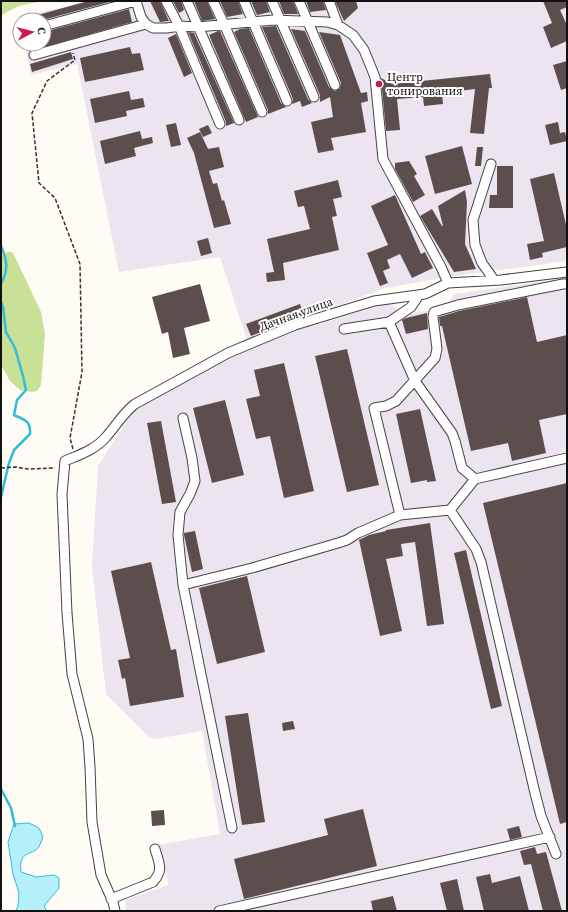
<svg xmlns="http://www.w3.org/2000/svg" width="568" height="912" font-family="'Source Serif 4',serif">
<style>
.industrial{fill:#ece5f0}
.forest{fill:#c8e197}
.water{fill:#b4f0fc;stroke:#33bbda}
.lines{fill:none;stroke-linecap:round;stroke-linejoin:round}
.stream{stroke:#33bbda;stroke-width:2.5}
.building{fill:#5b4e4c}
.minor-casing{stroke:#444;stroke-width:11}
.path{stroke:#333;stroke-width:1.5;stroke-dasharray:4 2;stroke-linecap:butt}
.minor{stroke:#fff;stroke-width:9}
.poi-dot{fill:#d01949;stroke:#fff;stroke-width:1.5}
.labels{text-anchor:middle;stroke-width:4;stroke-linejoin:round;paint-order:stroke}
.poi-label{font-size:12px;fill:#111;stroke:#fff;text-anchor:start}
.street-label{font-size:12px;fill:#111;stroke:#fff}
</style>
<rect width="100%" height="100%" fill="#fffbf5"/>
<path class="industrial" d="M98 1H567V261L454 276 385 288 247 340 220 257 119 272 77 64 31 75 25 44H44V20H20V22L19 16Z
M567 278V911H126L125 900 169 885 157 845 220 834 202 731 156 739 149 737 106 694 92 566 98 466 132 413 171 389 231 358 310 324 315 326 389 302 403 315 446 307 454 294Z"/>
<path class="forest" d="M1 1H43L19 6 1 15Z
M7 252H12L14 255 41 312 45 334 41 385 37 391 32 392 20 390 10 381 1 365V256Z"/>
<path class="water" d="M29 823 39 828 43 837C42 840 40 844 39 847 32 856 18 850 21 872L36 877 54 875 59 878V888L44 906 47 911H16L18 906 19 893 13 874 8 842 14 824Z"/>
<g class="lines">
<path class="stream" d="M1 246C7 260 9 269 1 284
M1 302 3 307 6 332 15 348 23 376 26 390 17 400 14 415C25 420 31 421 30 434L14 450 9 463 1 497
M1 789 11 808 15 826"/>
</g>
<path class="building" d="M88 1H113L43 20H28L27 18Z
M150 1H160L169 21 160 22Z
M173 1H181L184 10 179 13Z
M194 1H207L215 19 202 21Z
M220 1H238L243 14 227 17Z
M251 1H266L270 12 257 15Z
M279 1H293L298 14H284Z
M306 1H323L326 10 310 12Z
M335 1H356L358 8 344 21Z
M543 1H567V7L560 10 567 25V41L551 48 543 27 552 23Z
M129 9 132 22 30 51 28 44H44V32Z
M276 26 308 99 312 103 302 107 300 101 292 104 293 99 262 27Z
M249 28 281 103 286 107 268 114V110L234 32 240 29Z
M291 29 305 31 329 87 335 91 340 88 341 83 319 32 340 35 361 93 367 92 368 101 361 103 366 132 331 138 334 150 318 153 311 122 333 117 330 97 320 102V95Z
M218 31H220L258 117 246 122 209 35Z
M188 32 194 33 234 123 226 126V122Z
M176 34 192 73 184 77 168 38Z
M130 47 132 54 140 53 144 70 85 82 80 58Z
M71 52 73 59 32 72 30 64Z
M567 61V88L561 90 553 65Z
M490 74 492 88H489L484 134 470 133 475 89 442 93 443 104 424 106 423 97 397 99 400 130 386 131 381 78 392 84Z
M129 91 131 100 143 98 145 107 126 111 127 116 95 123 90 99Z
M558 122 560 133 565 132 567 141 550 145 545 125Z
M176 123 181 145 171 147 166 125Z
M208 125 212 133 203 137 199 129Z
M140 131 142 139 152 137 153 143 134 148 136 156 105 164 100 141Z
M200 132 208 149 219 147 224 167 209 171 213 184 217 183 222 201 224 200 231 224 214 228 194 153 187 138Z
M462 146 472 184 435 194 425 156Z
M477 147H483L481 166H475Z
M409 161 417 174 414 176 425 195 413 202 395 169V163Z
M497 166H513V208H489L490 195H497Z
M554 173 567 229V247L542 253 543 257 530 260 527 244 544 241 530 179Z
M338 180 342 197 333 199 337 216 332 217 339 250 283 263 285 280 267 282 266 273 274 272 267 239 310 229 304 206 298 207 294 191Z
M465 190 467 202 465 244 476 269 454 272 420 216 432 209 442 226H443L438 206Z
M395 195 421 254 425 252 433 268 412 278 400 254 387 260 390 268 383 271 388 283 380 286 367 253 388 245 371 206Z
M208 238 212 253 201 256 197 241Z
M200 284 210 321 184 328 190 354 173 358 168 332 162 334 152 297Z
M527 297 537 342 567 335V414L539 420 546 453 512 461 508 443 471 451 442 326H440L439 317 459 311Z
M300 304 304 316 251 336 246 324Z
M427 313 428 329 406 334 402 320 406 318Z
M347 349 379 485 347 492 315 356Z
M284 363 314 491 284 498 270 436 256 439 246 399 260 396 254 370Z
M225 400 244 475 212 483 193 408Z
M420 409 436 481 427 482V480L411 483 396 414Z
M161 421 176 502 162 504 147 423Z
M567 483V822L560 824 483 503Z
M430 523 444 624 427 626 415 542 401 544 403 556 386 559 402 631 380 636 359 540 369 535 386 531V530Z
M195 531 203 569 192 572 184 535V533Z
M466 550 502 706 491 709 454 553Z
M151 562 171 650 176 649 184 697 130 706 125 678 122 679 118 660 130 658 111 571Z
M247 576 265 652 217 664 199 588Z
M248 713 265 822 242 825 225 716Z
M293 721 295 729 283 731 282 723Z
M363 809 377 866 244 899 234 859 328 835 324 819Z
M164 810 165 825 152 826 151 811Z
M519 826 522 837 510 840 507 829Z
M535 847 537 854 546 852 562 911H543L531 864 524 865 520 851Z
M490 874 492 883 520 876 529 911H484L476 877Z
M457 879 464 911H447L440 883Z
M393 896 397 911H373L371 901Z"/>
<g class="lines">
<defs>
<path id="minor" d="M136 1 141 17 146 24 153 28H167L179 26 198 27 273 20 327 22 338 25 353 35 364 50 375 77 383 159 441 267 448 283
M166 1 179 26 220 124
M187 1 239 120
M213 1 224 24 262 112
M244 1 287 101
M272 1 314 97
M299 1 335 85
M329 1 338 25
M44 26 136 1
M34 55 146 24
M491 164 473 220 475 245 482 263 494 280
M419 295 411 307 389 322 415 381 452 433 455 441 462 468 475 479
M344 329 389 322
M183 418 192 458 195 481 190 494 180 512 178 535 183 585 252 568 338 543 347 540 358 533 400 515
M450 510 400 515 374 408 386 406 396 401 435 358 437 349 433 317 434 312 458 305 563 284H567
M183 585 232 828
M556 854 541 816 535 793 481 562 476 549 450 510 475 479 567 458
M111 899 153 882C164 870 159 863 155 849
M115 911 113 902 101 875 92 822 90 767 88 739 72 674 67 613 62 494 65 461C79 455 95 450 106 437 116 426 123 413 135 404L228 353 295 325 374 301 425 294 448 283 501 280 567 272
M219 911 550 837"/>
</defs>
<use href="#minor" class="minor-casing"/>
<path class="path" d="M73 449 70 438 82 372 80 264 55 198 39 183 32 113 47 81 75 60 73 53
M1 468 15 467 28 469 55 468"/>
<use href="#minor" class="minor"/>
</g>
<circle class="poi-dot" cx="379" cy="84" r="4"/>
<g class="labels">
<g class="poi-label">
<text x="387" y="81">Центр<tspan x="387" dy="14">тонирования</tspan></text>
</g>
<g class="street-label">
<text transform="translate(296 314) rotate(-20)" y="4">Дачная улица</text>
</g>
</g>
<rect width="568" height="912" fill="none" stroke="#111111" stroke-width="4"/>
<g transform="translate(32 32) rotate(83)"><circle r="19" fill="#ffffff" stroke="#a0a0a0"/>
<path d="M0-3L7 15L0 10L-7 15Z" fill="#d01949"/>
<text y="-6" font-size="11" font-weight="bold" text-anchor="middle" fill="#111111">С</text>
</g>
</svg>
